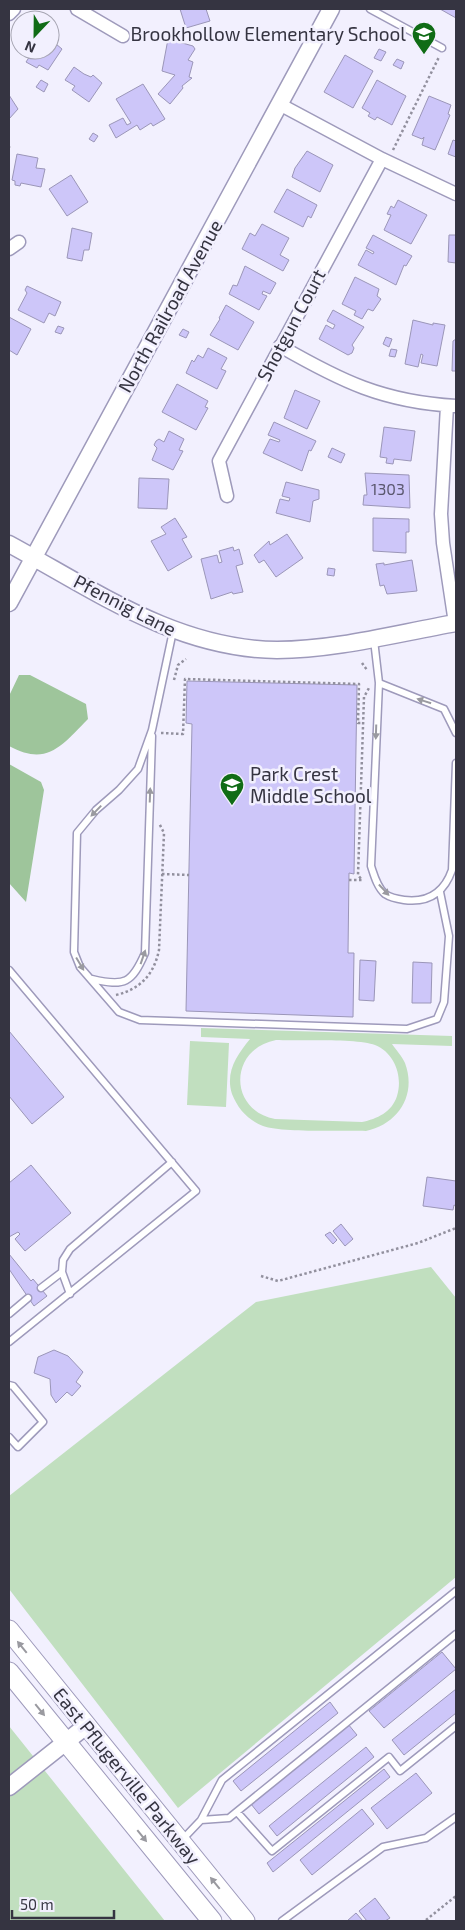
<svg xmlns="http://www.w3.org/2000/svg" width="465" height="1930" font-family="'Exo 2',sans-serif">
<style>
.green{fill:#c1dfbf;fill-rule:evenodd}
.water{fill:#9ec59b}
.building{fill:#cdc6f9;stroke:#9b96b8}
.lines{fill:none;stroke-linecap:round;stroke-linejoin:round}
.service-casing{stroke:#9e9abb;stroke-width:9}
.minor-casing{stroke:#9e9abb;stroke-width:15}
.tertiary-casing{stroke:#9e9abb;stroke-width:19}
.secondary-casing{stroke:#9e9abb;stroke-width:21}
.path{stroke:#92909e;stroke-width:2.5;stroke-dasharray:2.5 2.5;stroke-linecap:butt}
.service{stroke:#fff;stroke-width:6}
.minor{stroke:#fff;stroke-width:12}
.tertiary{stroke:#fff;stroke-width:16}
.secondary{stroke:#fff;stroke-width:19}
.oneway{fill:#9a9aa0}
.labels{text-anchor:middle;stroke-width:5;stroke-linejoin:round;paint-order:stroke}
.number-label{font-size:16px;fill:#5b586f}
.poi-label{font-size:19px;fill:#353441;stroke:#f2f0fe;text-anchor:end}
.street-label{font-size:19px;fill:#353441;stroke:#f2f0fe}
</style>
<rect width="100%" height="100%" fill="#f2f0fe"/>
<path class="green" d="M201 1028 452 1036V1046L392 1044C396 1050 402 1056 405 1063 417 1095 398 1124 366 1131 342 1130 283 1133 263 1126 248 1120 238 1109 232 1094 225 1072 237 1055 250 1039L201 1037ZM276 1040C297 1041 358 1038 375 1045 395 1053 403 1077 397 1096 392 1112 377 1119 362 1122L275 1119C228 1110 229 1049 276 1040Z
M190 1041 229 1043 226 1107 187 1105Z
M431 1267 456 1298V1577L178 1808 9 1589V1496L256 1302Z
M9 1726 165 1921H9Z"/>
<path class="water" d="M19 675H30L86 704 88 719C62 745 48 767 9 746V696Z
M9 764 41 782 44 790 26 902 9 883Z"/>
<path class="building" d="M180 9H206L210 21 186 28Z
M440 9H456V18Z
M50 39 62 49 48 70 39 65 37 68 26 62 30 56 21 50H50Z
M168 39 193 46 195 49 188 60 193 62 189 77 192 78 182 86 183 88 170 104 158 94 175 75 162 71Z
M379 49 386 52 381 61 374 58Z
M345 55 373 71 353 108 324 92Z
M397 59 404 62 401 69 393 65Z
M74 67 84 74 91 77 93 75 102 83 89 102 72 90 75 86 65 80Z
M41 80 48 84 44 92 36 87Z
M377 80 406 96 392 125 377 117 375 120 368 116 370 113 362 108Z
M143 84 165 119 153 126 151 123 140 130 137 125 116 138 109 125 123 118 127 125 131 123 116 99Z
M9 95 18 109 9 119Z
M429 96 451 105 448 114 450 115 435 150 422 145 424 137 422 139 412 135Z
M93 133 98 136 94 142 89 139Z
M453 140 456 141V157L448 154Z
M307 151 333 165 320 192 292 177 295 168Z
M17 154 38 158 36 168 45 169 41 187 21 183 20 186 15 185V181L12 180Z
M71 175 88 202 67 216 49 189Z
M287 189 317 205 311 218 308 216 303 227 274 212Z
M398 200 427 215 411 244 384 230 391 215 387 214 391 206 394 208Z
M262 224 289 238 280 255 289 260 283 271 242 249 250 233 255 236Z
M72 228 92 233 89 250H84L82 261 67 258Z
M373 235 412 256 406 266 404 265 396 285 358 265 366 250 373 254 374 252 366 248Z
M449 235H456V263L448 262Z
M245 266 276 283 270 294 263 291 262 294 267 296 259 310 229 294 233 285 237 286Z
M355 277 379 289 377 296 381 299 373 311 368 309 362 319 354 315 356 311 342 304Z
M27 286 61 302 55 316 49 313 44 323 18 310 27 293 25 290Z
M226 305 254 322 238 350 210 335 220 319 219 318Z
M333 310 364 327 352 345 354 348 352 353 348 355 319 339 326 325 333 329 335 325 327 321Z
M9 317 31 329 17 355 9 350Z
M413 320 433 325V323L445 325 437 366 421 363 423 355 421 354 418 367 405 364Z
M58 326 64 328 61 334 55 332Z
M183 329 189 332 186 338 179 335Z
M386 337 392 339 389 347 383 344Z
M456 339V371H452L453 341Z
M208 348 227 358 221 369 226 371 217 389 186 373 192 360 194 362 198 355 203 358Z
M391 349 397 350 395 357 389 356Z
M177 384 208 401 205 407 208 408 196 430 162 412Z
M295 390 320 401 307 429 284 418Z
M274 422 316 441 311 451 309 450 302 471 263 453 270 439 279 442 280 440 268 435Z
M384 427 415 431 411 461 394 459 393 464 386 463 387 458 380 457Z
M169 431 184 439 179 450 183 451 173 470 152 460 157 448 154 445 156 441 159 439 164 442Z
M332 448 345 454 341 463 328 457Z
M365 473 409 475 410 508 363 505 364 495H367Z
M139 478 169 479 167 509 138 508Z
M286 482 319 490V499L313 501 310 522 276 513 280 499 289 501 290 498 282 496Z
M175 518 187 537 182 539 192 557 168 571 151 541 166 534 161 527Z
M373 518 409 519V532H406V553L373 551Z
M287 534 303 558 276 577 264 560 259 563 254 555 269 541 270 545Z
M233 547 234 551 239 549 243 564 236 566 243 592 233 594 232 592 211 599 201 559 217 555 219 563 222 562 219 551Z
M412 560 417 591 387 594 384 585 380 586 376 564 384 563V565Z
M328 568 335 569 334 576 327 575Z
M187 681 357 685 354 874 349 873 348 953H354L353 1017 186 1011 192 724 186 723Z
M360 960 376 961 374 1001 359 1000Z
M413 962 432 963 431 1003H412Z
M9 1031 64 1097 32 1124 9 1096Z
M31 1165 71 1213 25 1251 15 1239 20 1234 18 1232 9 1237V1183Z
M427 1177 456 1181V1206L454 1205 453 1210 423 1206Z
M341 1224 353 1239 345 1246 333 1231Z
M330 1232 337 1240 333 1244 325 1235Z
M9 1254 31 1281 33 1279 47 1296 34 1306 9 1269Z
M54 1350 68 1356 83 1372 76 1382 81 1386 72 1396 67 1392 56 1403 51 1395 50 1379 34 1373 38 1357Z
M442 1652 456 1669 384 1728 369 1711Z
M456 1689V1713L404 1755 392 1740Z
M330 1702 338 1713 241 1791 233 1781Z
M348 1724 357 1735 259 1814 251 1804Z
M366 1747 374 1757 277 1836 269 1826Z
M384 1769 390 1777 273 1872 267 1863Z
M416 1773 432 1793 387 1829 371 1808Z
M362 1809 374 1824 312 1875 300 1860Z
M375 1898 390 1918 385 1921H367L359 1911Z
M356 1913 363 1921H347Z"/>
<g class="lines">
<defs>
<path id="service" d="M370 9 442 48
M173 631 152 730 138 769 119 790 96 810 77 833 74 952 80 967 119 1012 140 1020 407 1029 437 1019 444 1002 449 936 440 892
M374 640 379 683 371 866C374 875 377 887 385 894 391 898 397 899 404 900 428 903 444 893 452 870L456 763
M379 683 444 709 456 733
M9 970 196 1191 9 1342
M92 979C125 987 132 983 145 953L152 736
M62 1272 70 1294
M41 1288 62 1272 63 1260 70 1249 172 1162
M9 1314 28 1298
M9 1385 13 1386 43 1422 18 1447 9 1437
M237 1812 272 1851 389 1757 400 1771 456 1726
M201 1820 229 1818 456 1634
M182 1840 201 1820 222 1780 456 1591
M282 1921 383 1847 426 1838 456 1817"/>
<path id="minor" d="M77 9 123 36
M9 14 14 9
M281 105 382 159 456 194
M9 249 19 242
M280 346C341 381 383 402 456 406
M447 406 441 514 443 543 455 623
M227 496 219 461 382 159"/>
<path id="tertiary" d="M9 544C94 590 176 649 277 650 336 650 398 633 456 623
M9 603 331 9
M9 1787 86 1726"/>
<path id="secondary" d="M9 1630 245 1921
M9 1672 212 1921"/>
</defs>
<use href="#service" class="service-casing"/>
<use href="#minor" class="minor-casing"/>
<use href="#tertiary" class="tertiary-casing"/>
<use href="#secondary" class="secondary-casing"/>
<path class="path" d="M9 146V148
M393 150 439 57
M362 663 367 670
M174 680 178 665 186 659
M161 733 183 734 185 679 359 684 358 723H363
M162 874 189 875
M349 880H362L358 875 364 697 369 688
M116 995C141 989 154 974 159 950L164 833 159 823
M261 1276 278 1281 418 1243 456 1228
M426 1920 456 1896"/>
<use href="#service" class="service"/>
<use href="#minor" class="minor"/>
<use href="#tertiary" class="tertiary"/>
<use href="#secondary" class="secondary"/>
</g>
<defs><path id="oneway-solid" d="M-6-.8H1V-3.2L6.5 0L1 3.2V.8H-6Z" transform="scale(1.25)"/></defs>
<g class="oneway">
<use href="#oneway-solid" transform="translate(424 701) rotate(-162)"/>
<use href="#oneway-solid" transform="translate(376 732) rotate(92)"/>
<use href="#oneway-solid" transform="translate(150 795) rotate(-88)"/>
<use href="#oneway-solid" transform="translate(96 811) rotate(134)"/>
<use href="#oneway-solid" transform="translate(384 890) rotate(47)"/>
<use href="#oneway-solid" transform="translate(143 957) rotate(-71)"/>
<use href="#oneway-solid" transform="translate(80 964) rotate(59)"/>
<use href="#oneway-solid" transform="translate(22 1647) rotate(-129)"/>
<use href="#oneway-solid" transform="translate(40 1710) rotate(51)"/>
<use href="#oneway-solid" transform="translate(142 1836) rotate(51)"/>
<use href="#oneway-solid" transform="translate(215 1883) rotate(-129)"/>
</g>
<defs>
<symbol id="school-pin" viewBox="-11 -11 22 30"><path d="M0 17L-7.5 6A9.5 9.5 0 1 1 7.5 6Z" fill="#106c16" stroke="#f2f0fe"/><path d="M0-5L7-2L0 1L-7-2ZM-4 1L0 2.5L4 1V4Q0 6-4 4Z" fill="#fff"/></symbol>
</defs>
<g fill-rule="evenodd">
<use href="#school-pin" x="410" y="20" width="28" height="38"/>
<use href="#school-pin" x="218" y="771" width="28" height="38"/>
</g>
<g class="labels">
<g class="number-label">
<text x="388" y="495">1303</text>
</g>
<g class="poi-label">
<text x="406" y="41">Brookhollow Elementary School</text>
<text x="250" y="781" text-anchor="start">Park Crest<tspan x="250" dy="22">Middle School</tspan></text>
</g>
<g class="street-label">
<text transform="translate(170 306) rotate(-61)" y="7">North Railroad Avenue</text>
<text transform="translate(291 325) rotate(-62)" y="7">Shotgun Court</text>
<text transform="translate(125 605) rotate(27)" y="7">Pfennig Lane</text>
<text transform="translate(127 1776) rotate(51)" y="7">East Pflugerville Parkway</text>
</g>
</g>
<rect width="465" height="1930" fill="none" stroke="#353441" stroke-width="20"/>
<g transform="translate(35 35) rotate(202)"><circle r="24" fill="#f2f0fe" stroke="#a6a5b2"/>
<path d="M0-4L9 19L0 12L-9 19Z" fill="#106c16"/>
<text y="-8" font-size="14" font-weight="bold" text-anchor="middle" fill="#353441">N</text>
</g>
<path d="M12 1910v8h102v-8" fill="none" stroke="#353441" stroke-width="2.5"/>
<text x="20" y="1910" font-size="15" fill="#353441" stroke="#f2f0fe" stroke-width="4" paint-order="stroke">50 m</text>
</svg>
